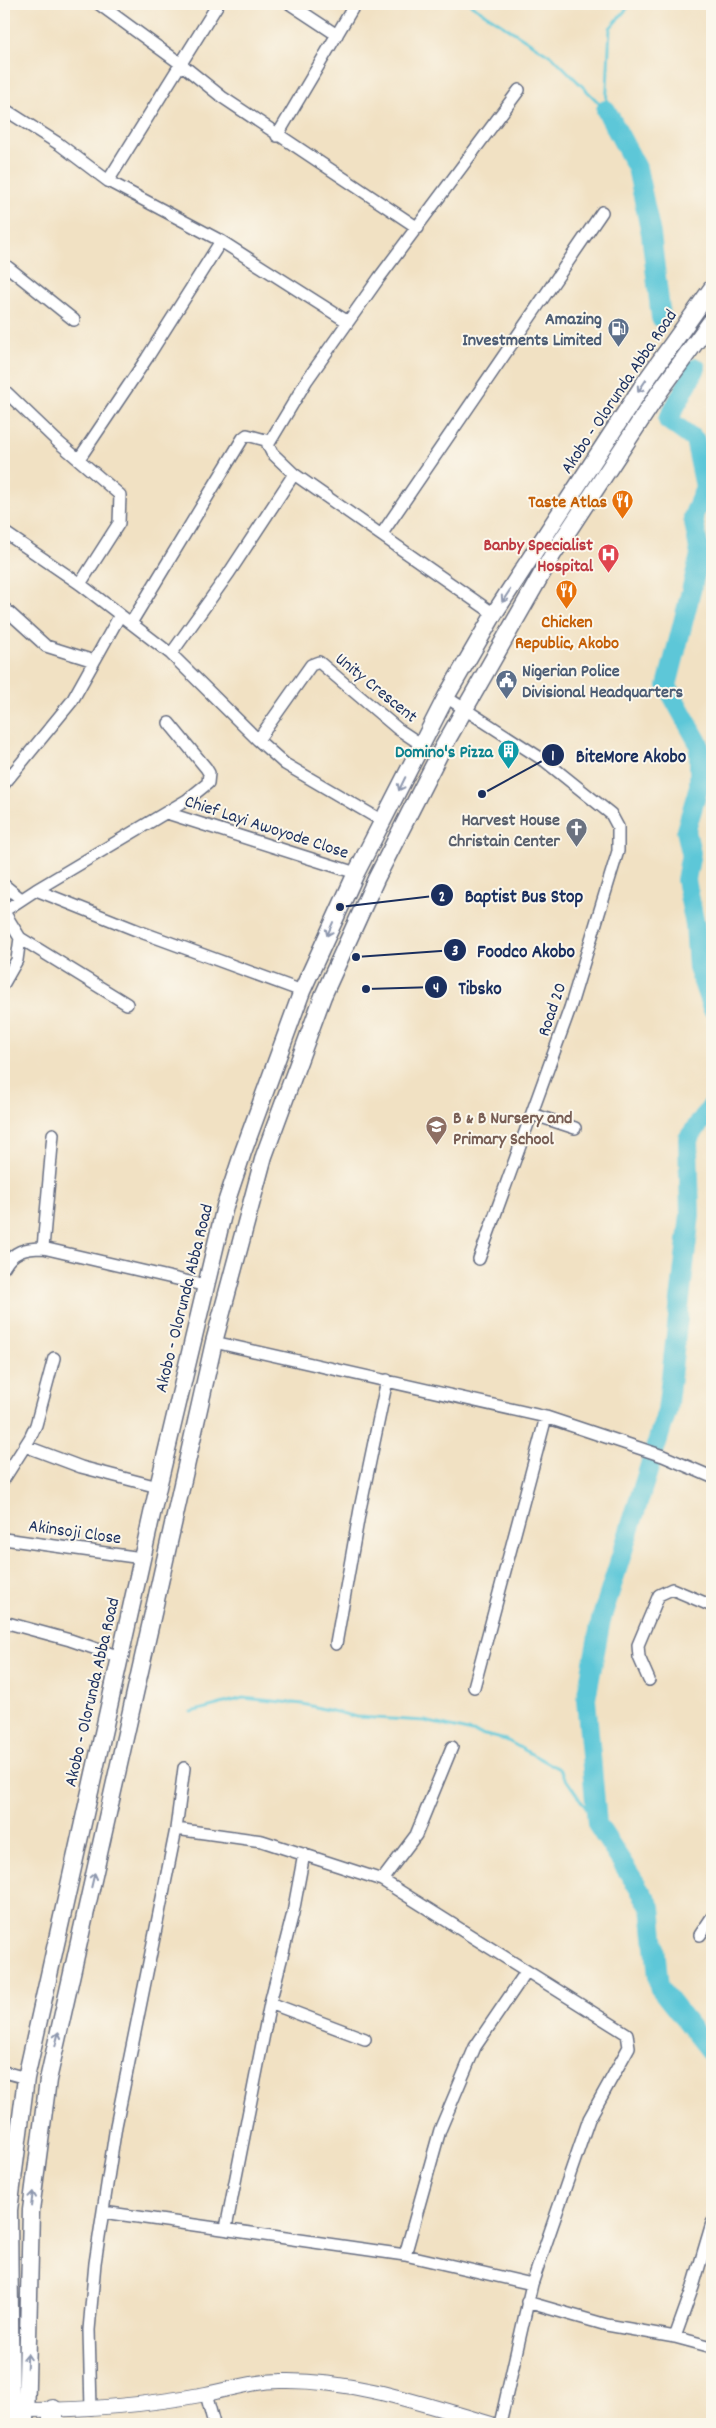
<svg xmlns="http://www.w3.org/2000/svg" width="716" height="2428" font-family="Dekko,sans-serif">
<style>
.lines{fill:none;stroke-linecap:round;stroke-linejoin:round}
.stream{stroke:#5dc7d8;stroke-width:3}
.river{stroke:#5dc7d8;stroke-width:20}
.minor-casing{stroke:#666d81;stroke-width:14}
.tertiary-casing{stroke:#666d81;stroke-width:16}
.secondary-casing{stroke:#666d81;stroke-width:19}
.motorway-casing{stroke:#666d81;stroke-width:22}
.minor{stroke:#fff;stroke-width:11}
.tertiary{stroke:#fff;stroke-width:14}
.secondary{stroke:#fff;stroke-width:16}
.motorway{stroke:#fff;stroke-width:20}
.oneway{stroke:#8d97ae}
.labels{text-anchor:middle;stroke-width:4;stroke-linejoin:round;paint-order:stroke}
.service-label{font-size:18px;font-weight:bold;fill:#4e5e75;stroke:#fbf7ec;text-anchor:end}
.street-label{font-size:18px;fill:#1b2f5e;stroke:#fbf7ec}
.food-label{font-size:18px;font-weight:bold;fill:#c56008;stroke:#fbf7ec;text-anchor:end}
.health-label{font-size:18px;font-weight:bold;fill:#be3a42;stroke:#fbf7ec;text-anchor:end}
.culture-label{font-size:18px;font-weight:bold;fill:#0d838f;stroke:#fbf7ec;text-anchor:end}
.worship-label{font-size:18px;font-weight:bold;fill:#5b616d;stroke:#fbf7ec;text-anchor:end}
.education-label{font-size:18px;font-weight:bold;fill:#785e54;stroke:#fbf7ec;text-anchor:start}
.leader{fill:none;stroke:#1b2f5e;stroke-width:2}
.callout-dot{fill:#1b2f5e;stroke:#fbf7ec;stroke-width:2}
.mark-label{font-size:15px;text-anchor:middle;font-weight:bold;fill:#fff}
.callout-label{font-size:19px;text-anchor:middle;font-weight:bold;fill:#1b2f5e;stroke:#fbf7ec;stroke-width:4;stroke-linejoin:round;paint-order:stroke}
</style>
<rect width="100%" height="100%" fill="#fbf7ec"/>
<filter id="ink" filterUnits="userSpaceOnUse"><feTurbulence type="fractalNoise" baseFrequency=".02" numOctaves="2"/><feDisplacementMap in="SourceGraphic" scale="10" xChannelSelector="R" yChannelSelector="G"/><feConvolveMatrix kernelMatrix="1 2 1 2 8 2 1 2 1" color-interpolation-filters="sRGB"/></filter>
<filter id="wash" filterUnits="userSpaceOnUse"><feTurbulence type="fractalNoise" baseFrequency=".0096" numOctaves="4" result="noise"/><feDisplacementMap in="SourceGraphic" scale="20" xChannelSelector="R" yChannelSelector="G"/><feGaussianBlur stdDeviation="1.12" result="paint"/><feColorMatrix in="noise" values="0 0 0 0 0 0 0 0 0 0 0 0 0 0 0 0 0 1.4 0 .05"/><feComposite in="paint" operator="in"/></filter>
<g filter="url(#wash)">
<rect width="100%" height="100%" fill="#f1e1c3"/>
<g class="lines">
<path class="stream" d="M470 4 554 58 606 110
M606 109 610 28 631 4
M191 1712 243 1698 303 1704 357 1717 425 1721 506 1740 559 1769 597 1824"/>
<path class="river" d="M606 110 637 168 651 234 661 318
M696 368 668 420 695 440 705 487 693 517 700 555 667 686 699 744V786L686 830 691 853 686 880 695 925 698 968 712 1008
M712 1106 688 1139 690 1215 667 1411 601 1620 586 1699 597 1824 651 1907 659 1987 712 2054"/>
</g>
</g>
<g filter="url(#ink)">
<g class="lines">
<defs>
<path id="minor" d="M99 4 181 64 222 97 418 228
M290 4 337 35
M4 109 59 144 108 181 221 241 348 322
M277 136 355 4
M108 181 218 4
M4 264 74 320
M4 390 57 441 120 495 119 523 80 584
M79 459 147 358 221 241
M4 532 80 584 171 654 258 740 285 764 384 822
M381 535 602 212
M4 608 46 646 94 661
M494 614 294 474 272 453 268 445 307 380 379 278 519 90
M131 623 243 438 247 435 269 441
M171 654 229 573 294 474
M446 697 545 761 611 814 618 827V851L570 1008 479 1259
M258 740 311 665 319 662 398 729 422 745
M4 784 72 701 120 615
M167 813 356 873
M4 885 21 899
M36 890 141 932 302 991
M4 911 36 890 187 800 208 783 209 773 206 768 169 723
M4 912 20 938 17 960 4 983
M20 938 127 1004
M532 1114 575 1128
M43 1248 53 1134
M4 1267C13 1251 25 1248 43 1248L207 1286
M214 1342 546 1417 663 1456 712 1477
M25 1446 81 1467 158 1487
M4 1479 30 1438 36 1425 54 1358
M4 1539 142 1558
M4 1622 70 1640 120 1657
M336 1644 360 1509 387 1380
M649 1680 639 1657 638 1645 659 1595 672 1589 712 1606
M474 1687 546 1417
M176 1829 262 1841 382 1880 627 2034 629 2047 589 2119 532 2284 500 2424
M382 1880 416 1835 452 1747
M700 1935 712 1917
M270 2003 365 2039
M4 2072 26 2078
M103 2212 405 2255 532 2284
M226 2228 270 2003 293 1913 304 1854
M405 2255 440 2130 475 2047 526 1972
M527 2302 607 2325 675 2337 712 2347
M675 2337 693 2287 712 2223
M206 2394 214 2424
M91 2409 89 2330 95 2263 116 2126 176 1829 184 1768"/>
<path id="tertiary" d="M25 2410C85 2410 147 2405 206 2394 231 2389 254 2381 280 2381 352 2379 423 2404 491 2424"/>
<path id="secondary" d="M11 2424 9 2210 26 2078 158 1487 225 1206 243 1152 302 991 356 873 446 697 494 614 645 382 712 288
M26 2424 31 2210 48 2080 214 1342 264 1156 323 996 376 879 442 749 553 554 660 391 712 320"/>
<path id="motorway" d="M53 2410V2424"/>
</defs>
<use href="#minor" class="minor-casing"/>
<use href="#tertiary" class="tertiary-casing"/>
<use href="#secondary" class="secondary-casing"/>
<use href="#motorway" class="motorway-casing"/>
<use href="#minor" class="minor"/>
<use href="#tertiary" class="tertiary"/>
<use href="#secondary" class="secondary"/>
<use href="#motorway" class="motorway"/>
</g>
<defs><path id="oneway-shaft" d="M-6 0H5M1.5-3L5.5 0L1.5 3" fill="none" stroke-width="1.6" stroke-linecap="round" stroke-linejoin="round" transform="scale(1.25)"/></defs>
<g class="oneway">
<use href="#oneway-shaft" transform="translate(642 386) rotate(124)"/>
<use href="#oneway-shaft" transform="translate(506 596) rotate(123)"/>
<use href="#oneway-shaft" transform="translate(402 784) rotate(116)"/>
<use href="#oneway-shaft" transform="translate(330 929) rotate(114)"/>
<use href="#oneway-shaft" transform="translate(93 1880) rotate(-77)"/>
<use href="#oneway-shaft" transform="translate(57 2039) rotate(-77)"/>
<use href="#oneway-shaft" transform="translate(32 2199) rotate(-83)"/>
<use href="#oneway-shaft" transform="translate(27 2361) rotate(-88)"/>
</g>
</g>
<defs>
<symbol id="fuel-pin" viewBox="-11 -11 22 30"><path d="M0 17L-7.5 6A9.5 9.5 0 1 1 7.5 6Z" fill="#5c6f8a" stroke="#fbf7ec"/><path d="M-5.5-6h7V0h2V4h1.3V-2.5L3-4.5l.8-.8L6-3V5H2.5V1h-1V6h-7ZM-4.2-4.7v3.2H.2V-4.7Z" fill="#fff"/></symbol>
<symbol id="restaurant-pin" viewBox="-11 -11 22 30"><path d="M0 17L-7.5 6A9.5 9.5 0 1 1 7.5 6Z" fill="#e8710a" stroke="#fbf7ec"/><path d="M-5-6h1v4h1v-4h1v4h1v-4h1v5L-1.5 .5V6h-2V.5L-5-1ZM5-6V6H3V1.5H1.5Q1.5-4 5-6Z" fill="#fff"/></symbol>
<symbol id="hospital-pin" viewBox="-11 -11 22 30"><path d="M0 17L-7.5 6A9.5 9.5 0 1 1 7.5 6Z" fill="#e0444e" stroke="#fbf7ec"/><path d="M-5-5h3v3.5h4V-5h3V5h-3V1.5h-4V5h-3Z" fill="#fff"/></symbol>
<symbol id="civic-pin" viewBox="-11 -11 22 30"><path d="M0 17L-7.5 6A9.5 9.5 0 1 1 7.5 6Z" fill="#5c6f8a" stroke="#fbf7ec"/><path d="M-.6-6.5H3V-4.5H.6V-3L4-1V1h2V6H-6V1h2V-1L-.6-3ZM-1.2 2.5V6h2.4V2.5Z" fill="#fff"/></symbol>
<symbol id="building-pin" viewBox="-11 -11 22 30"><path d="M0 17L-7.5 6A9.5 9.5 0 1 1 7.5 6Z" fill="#0f9aa8" stroke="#fbf7ec"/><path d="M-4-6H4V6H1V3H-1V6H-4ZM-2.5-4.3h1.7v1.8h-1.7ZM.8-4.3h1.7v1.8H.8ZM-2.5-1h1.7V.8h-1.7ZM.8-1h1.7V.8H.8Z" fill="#fff"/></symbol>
<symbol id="church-pin" viewBox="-11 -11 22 30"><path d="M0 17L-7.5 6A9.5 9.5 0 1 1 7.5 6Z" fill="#6b7280" stroke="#fbf7ec"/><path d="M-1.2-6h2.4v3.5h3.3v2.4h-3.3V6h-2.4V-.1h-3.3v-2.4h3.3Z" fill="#fff"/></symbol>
<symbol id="school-pin" viewBox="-11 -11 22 30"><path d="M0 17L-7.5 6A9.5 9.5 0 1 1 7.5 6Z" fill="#8d6e63" stroke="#fbf7ec"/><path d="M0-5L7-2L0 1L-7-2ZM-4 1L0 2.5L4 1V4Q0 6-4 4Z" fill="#fff"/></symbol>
</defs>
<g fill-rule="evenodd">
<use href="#fuel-pin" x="606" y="316" width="25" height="34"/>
<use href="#restaurant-pin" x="610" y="488" width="25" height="34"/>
<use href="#hospital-pin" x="596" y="542" width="25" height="34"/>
<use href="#restaurant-pin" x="554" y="578" width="25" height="34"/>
<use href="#civic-pin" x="494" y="668" width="25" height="34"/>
<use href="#building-pin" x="496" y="738" width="25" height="34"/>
<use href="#church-pin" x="564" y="816" width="25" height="34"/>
<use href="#school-pin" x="424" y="1114" width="25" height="34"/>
</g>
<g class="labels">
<g class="service-label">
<text x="602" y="324">Amazing<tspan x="602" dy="21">Investments Limited</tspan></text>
<text x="522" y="676" text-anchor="start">Nigerian Police<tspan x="522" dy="21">Divisional Headquarters</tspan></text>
</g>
<g class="street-label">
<text transform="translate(618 391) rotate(-56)" y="6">Akobo - Olorunda Abba Road</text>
<text transform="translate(377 687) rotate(39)" y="6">Unity Crescent</text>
<text transform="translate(267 826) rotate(18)" y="6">Chief Layi Awoyode Close</text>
<text transform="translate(551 1009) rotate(-71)" y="6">Road 20</text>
<text transform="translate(183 1298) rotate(-76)" y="6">Akobo - Olorunda Abba Road</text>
<text transform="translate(75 1531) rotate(8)" y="6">Akinsoji Close</text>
<text transform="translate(91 1692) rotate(-77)" y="6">Akobo - Olorunda Abba Road</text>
</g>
<g class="food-label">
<text x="607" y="507">Taste Atlas</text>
<text x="567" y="627" text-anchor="middle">Chicken<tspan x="567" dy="21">Republic, Akobo</tspan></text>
</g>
<g class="health-label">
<text x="593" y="550">Banby Specialist<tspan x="593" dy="21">Hospital</tspan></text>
</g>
<g class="culture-label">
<text x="493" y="757">Domino's Pizza</text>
</g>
<g class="worship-label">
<text x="560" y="825">Harvest House<tspan x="560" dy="21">Christain Center</tspan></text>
</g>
<g class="education-label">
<text x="453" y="1123">B &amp; B Nursery and<tspan x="453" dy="21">Primary School</tspan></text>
</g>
</g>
<path class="leader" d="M482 794L553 755M340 907L442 895M356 957L455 950M366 989L436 987"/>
<g class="callout-dot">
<circle cx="482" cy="794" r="5"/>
<circle cx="340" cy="907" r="5"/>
<circle cx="356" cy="957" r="5"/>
<circle cx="366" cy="989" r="5"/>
<circle cx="553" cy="755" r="12"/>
<circle cx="442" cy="895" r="12"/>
<circle cx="455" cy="950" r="12"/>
<circle cx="436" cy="987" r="12"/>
</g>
<g class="mark-label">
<text x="553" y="760">1</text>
<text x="442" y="901">2</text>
<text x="455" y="955">3</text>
<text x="436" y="992">4</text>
</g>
<g class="callout-label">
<text x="631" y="762">BiteMore Akobo</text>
<text x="524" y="902">Baptist Bus Stop</text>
<text x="526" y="957">Foodco Akobo</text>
<text x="480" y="994">Tibsko</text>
</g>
<rect width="716" height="2428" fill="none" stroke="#fbf7ec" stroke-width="20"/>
</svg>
